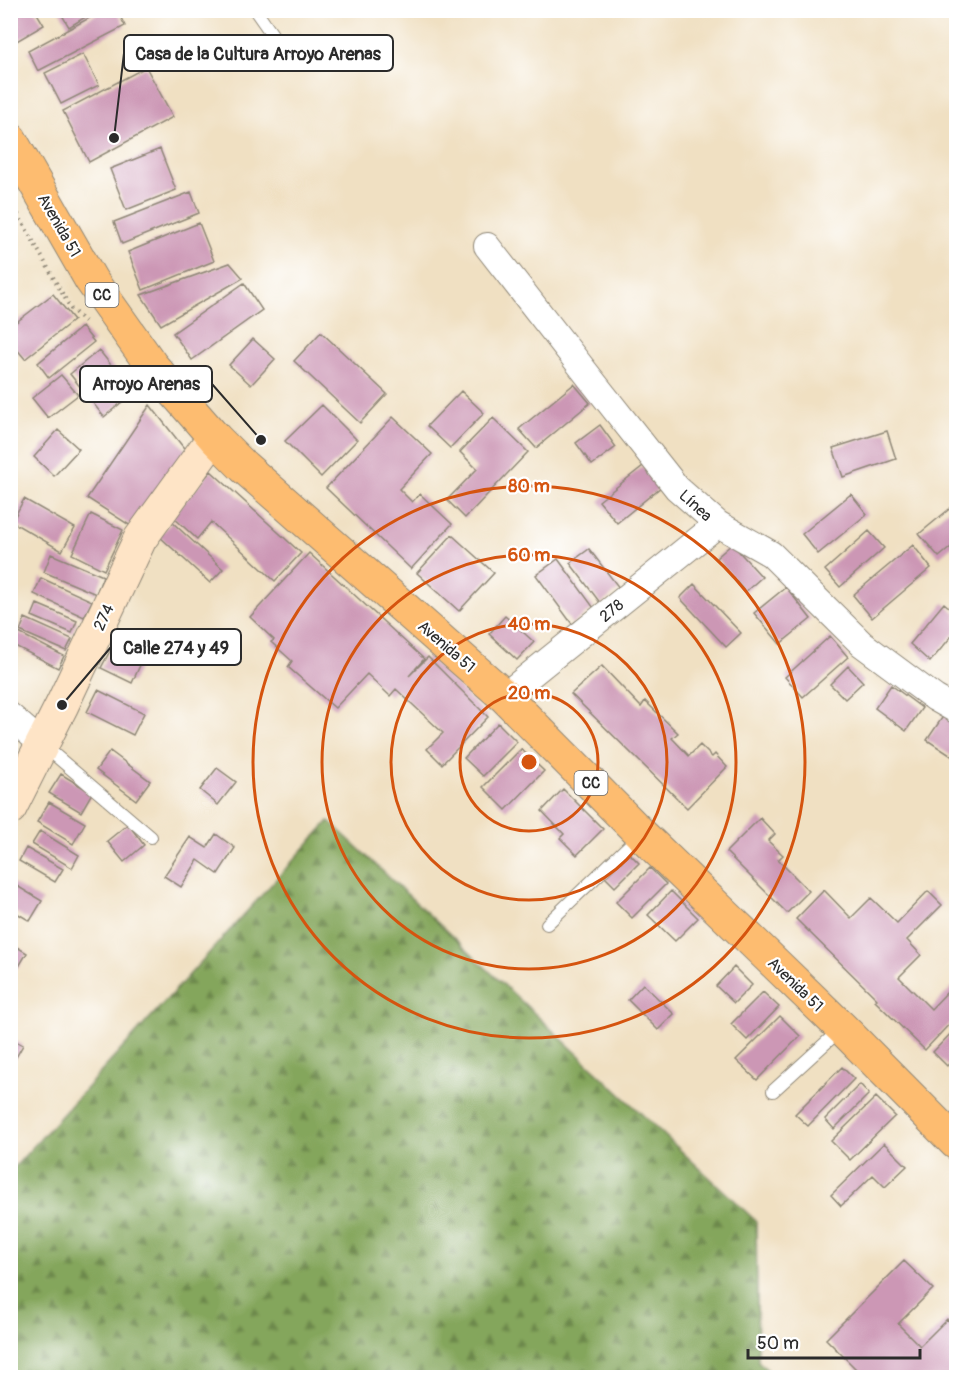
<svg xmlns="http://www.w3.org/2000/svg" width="967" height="1388" font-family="Pangolin,sans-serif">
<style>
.forest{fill:url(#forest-firs);stroke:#586843;stroke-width:1.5}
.building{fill:#cc97b5}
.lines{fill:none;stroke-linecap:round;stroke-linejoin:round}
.lane-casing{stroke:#8e8676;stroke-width:14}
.street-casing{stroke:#8e8676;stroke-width:28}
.secondary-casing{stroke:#8e8676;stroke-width:35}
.primary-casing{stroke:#8e8676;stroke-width:35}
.path{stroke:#8e8676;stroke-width:4;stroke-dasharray:1.5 4.5;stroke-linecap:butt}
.lane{stroke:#fff;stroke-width:12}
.street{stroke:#fff;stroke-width:26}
.secondary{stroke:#fee4c6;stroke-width:33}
.primary{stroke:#fdbc70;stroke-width:33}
.ring{fill:none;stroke:#d5540f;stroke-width:3}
.labels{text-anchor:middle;stroke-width:4.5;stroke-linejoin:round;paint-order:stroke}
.shield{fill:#fff;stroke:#6b6b6b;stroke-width:1.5}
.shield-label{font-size:15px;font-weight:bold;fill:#2b2b2b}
.street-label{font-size:16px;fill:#2b2b2b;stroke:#fff}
.centre{fill:#d5540f;stroke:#fff;stroke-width:3}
.ring-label{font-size:18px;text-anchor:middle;font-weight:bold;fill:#d5540f;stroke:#fff;stroke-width:4.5;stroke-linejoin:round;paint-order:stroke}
.leader{fill:none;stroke:#2b2b2b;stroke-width:2}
.callout-dot{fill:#2b2b2b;stroke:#fff;stroke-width:2}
.callout{fill:#fff;stroke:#2b2b2b;stroke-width:2}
.callout-label{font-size:18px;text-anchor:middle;font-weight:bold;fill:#2b2b2b}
</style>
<defs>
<pattern id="forest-firs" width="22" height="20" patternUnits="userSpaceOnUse" patternTransform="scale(1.5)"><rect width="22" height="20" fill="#84a65b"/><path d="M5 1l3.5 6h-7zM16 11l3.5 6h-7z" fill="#6c874b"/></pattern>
</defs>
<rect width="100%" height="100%" fill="#fff"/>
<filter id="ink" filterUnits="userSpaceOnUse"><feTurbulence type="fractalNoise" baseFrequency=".0167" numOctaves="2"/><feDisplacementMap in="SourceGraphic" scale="12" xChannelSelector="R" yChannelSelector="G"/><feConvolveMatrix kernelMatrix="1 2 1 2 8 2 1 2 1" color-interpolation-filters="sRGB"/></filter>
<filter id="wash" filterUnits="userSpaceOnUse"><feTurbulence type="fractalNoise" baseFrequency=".008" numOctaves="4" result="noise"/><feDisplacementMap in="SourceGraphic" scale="24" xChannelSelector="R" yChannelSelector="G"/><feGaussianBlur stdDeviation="1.35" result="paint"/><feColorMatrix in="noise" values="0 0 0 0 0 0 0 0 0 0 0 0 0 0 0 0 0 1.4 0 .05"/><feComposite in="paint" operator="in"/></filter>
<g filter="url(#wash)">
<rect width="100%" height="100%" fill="#f0e0c2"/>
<path class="forest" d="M329 821 756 1221 758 1361 775 1377H11V1171Z"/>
<g id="blocks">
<path class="building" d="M10 10H35L44 25 10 45Z
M59 10H97L69 27Z
M104 10H117L125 26 38 71 28 51Z
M83 54 99 85 61 104 45 73Z
M146 67 173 117 89 162 63 111Z
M160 149 176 190 126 210 110 169Z
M191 192 199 213 122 244 114 222Z
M199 223 214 261 143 290 128 252Z
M230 263 243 278 161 325 141 295Z
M244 283 262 310 192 360 173 333Z
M53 294 74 320 25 359 10 341V327Z
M82 327 94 342 49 378 38 363Z
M321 332 387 394 360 423 294 361Z
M253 339 275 359 251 385 229 365Z
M99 350 133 393 104 417 70 374Z
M61 375 78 395 48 418 32 398Z
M574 384 590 403 536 448 519 429Z
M461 391 484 413 450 448 427 426Z
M150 405 187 452 134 528 87 498Z
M322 405 357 440 321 477 285 441Z
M393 417 432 454 399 489 412 502 420 494 452 524 411 569 326 488Z
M493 418 528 452 465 518 447 500 477 469 460 452Z
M600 425 616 447 592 465 576 443Z
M58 430 79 449 54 476 34 457Z
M887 431 896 459 843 477 833 448Z
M643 466 661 487 617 523 599 501Z
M211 471 301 553 275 581 211 522 197 539 172 516Z
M851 494 867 514 818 554 802 534Z
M24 499 75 528 62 551 12 522Z
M953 506 956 510V543L939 557 919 534Z
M91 514 123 530 104 570 72 554Z
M172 522 223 569 210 583 159 536Z
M869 531 884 548 840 587 825 570Z
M452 535 494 573 459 611 417 573Z
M732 544 762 577 745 592 716 558Z
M913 545 931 568 872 618 853 595Z
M589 549 620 589 601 604 570 563Z
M309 553 424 659 409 676 428 657 488 717 442 764 427 749 443 733 396 689 390 696 367 674 335 708 288 667 292 661 271 642 274 640 250 617Z
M51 554 103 576 96 594 44 572Z
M558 559 594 608 572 624 536 575Z
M41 578 92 601 84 617 34 594Z
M694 584 741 633 726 647 680 598Z
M786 587 811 619 780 644 754 613Z
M944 603 956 613V631L930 662 910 644Z
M37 604 77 621 72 633 32 616Z
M505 616 534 642 517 660 489 634Z
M25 618 72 639 66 651 20 631Z
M17 632 64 656 58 668 11 644Z
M830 636 848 657 803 697 785 677Z
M111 649 141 663 132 683 101 668Z
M602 666 641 707 645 701 678 733 672 738 689 756 700 745 712 757 715 754 727 767 687 808 571 694Z
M848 666 863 682 845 699 830 684Z
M891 685 922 708 906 731 875 708Z
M98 690 144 713 133 735 87 712Z
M944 715 956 723V759L927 740Z
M498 723 517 742 483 776 464 758Z
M521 749 544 771 506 810 483 787Z
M110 751 150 781 136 800 96 770Z
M217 768 236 782 218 805 200 790Z
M61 774 92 793 81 812 49 793Z
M563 789 603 829 577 855 560 838 564 834 542 811Z
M49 802 85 823 73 844 37 822Z
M760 818 775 834 768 841 783 855 778 860 809 891 787 913 726 852Z
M128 824 144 845 124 862 107 841Z
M40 831 79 855 72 868 32 844Z
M216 834 235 848 218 874 198 860 181 887 164 876 190 837 207 848Z
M26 848 63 869 55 882 19 861Z
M626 850 639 863 615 887 603 875Z
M650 868 666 884 632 918 616 902Z
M12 883 42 901 30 921 10 909V885Z
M824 890 851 918 871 898 897 923 928 891 942 905 907 940 921 955 899 977 931 1009 953 986 956 990V1017L925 1050 875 1001 877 999 796 919Z
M671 891 698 918 675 941 648 915Z
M10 943 27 953 18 968 10 964Z
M734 967 752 985 734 1003 716 986Z
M643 984 674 1014 658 1030 628 1000Z
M763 992 779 1007 747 1040 731 1024Z
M780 1016 800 1036 757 1080 736 1060Z
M956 1028V1056L947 1066 933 1052Z
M10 1038 23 1045 15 1059 10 1056Z
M842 1067 854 1079 808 1126 795 1114Z
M860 1084 869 1094 834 1129 825 1119Z
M876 1097 895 1116 850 1160 831 1141Z
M884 1143 907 1166 885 1187 873 1175 841 1206 831 1195Z
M904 1261 933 1289 898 1324 920 1346 947 1319 956 1329V1367L946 1377H864L826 1339Z"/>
</g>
</g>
<g filter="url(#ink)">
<use href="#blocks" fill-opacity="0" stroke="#8e8676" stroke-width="1.5"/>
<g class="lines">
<defs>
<path id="lane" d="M255 10 283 50
M42 744 151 837
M547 924 640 835
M773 1091 841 1029"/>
<path id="street" d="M487 246 590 378 677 488 718 524 771 554 862 644 935 698 956 710
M504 696 718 524
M10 716 42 744"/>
<path id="secondary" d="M10 808 62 705 140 539 214 437"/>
<path id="primary" d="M10 139 91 280 152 366 214 437 244 467 504 696 641 834 842 1028 956 1143"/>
</defs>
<use href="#lane" class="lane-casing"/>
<use href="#street" class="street-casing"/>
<use href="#secondary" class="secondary-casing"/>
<use href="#primary" class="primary-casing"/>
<path class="path" d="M18 214 71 309 85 322"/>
<use href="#lane" class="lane"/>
<use href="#street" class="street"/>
<use href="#secondary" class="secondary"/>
<use href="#primary" class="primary"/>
</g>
</g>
<g class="ring">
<circle cx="529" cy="762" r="69"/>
<circle cx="529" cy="762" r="138"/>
<circle cx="529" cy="762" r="207"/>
<circle cx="529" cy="762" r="276"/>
</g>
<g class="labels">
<g class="shield">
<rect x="85.5" y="283" width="33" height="24" rx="4.5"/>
<rect x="574.5" y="771" width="33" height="24" rx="4.5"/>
</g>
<g class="shield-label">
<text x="102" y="300">CC</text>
<text x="591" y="788">CC</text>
</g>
<g class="street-label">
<text transform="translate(60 225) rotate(60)" y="6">Avenida 51</text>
<text transform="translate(696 505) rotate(42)" y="6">Línea</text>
<text transform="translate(611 610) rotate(-39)" y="6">278</text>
<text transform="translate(103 617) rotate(-65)" y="6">274</text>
<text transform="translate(447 646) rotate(41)" y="6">Avenida 51</text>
<text transform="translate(796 984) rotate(44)" y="6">Avenida 51</text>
</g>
</g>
<circle cx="529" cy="762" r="9" class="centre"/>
<g class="ring-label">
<text x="529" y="492">80 m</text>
<text x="529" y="561">60 m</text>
<text x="529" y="630">40 m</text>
<text x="529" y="699">20 m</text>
</g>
<path class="leader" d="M114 138L124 53M261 440L212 384M62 705L111 647"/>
<g class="callout-dot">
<circle cx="114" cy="138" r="6"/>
<circle cx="261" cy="440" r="6"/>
<circle cx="62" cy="705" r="6"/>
</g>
<g class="callout">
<rect x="124" y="35" width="269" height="36" rx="6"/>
<rect x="80" y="366" width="132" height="36" rx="6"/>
<rect x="111" y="629" width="130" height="36" rx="6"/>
</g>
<g class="callout-label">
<text x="258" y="60">Casa de la Cultura Arroyo Arenas</text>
<text x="146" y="390">Arroyo Arenas</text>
<text x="176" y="654">Calle 274 y 49</text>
</g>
<rect width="967" height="1388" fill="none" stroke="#fff" stroke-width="36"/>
<path d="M748 1349v9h172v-9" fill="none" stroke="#2b2b2b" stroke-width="3"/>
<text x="757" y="1349" font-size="18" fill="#2b2b2b" stroke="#ffffff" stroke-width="4.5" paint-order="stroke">50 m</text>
</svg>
